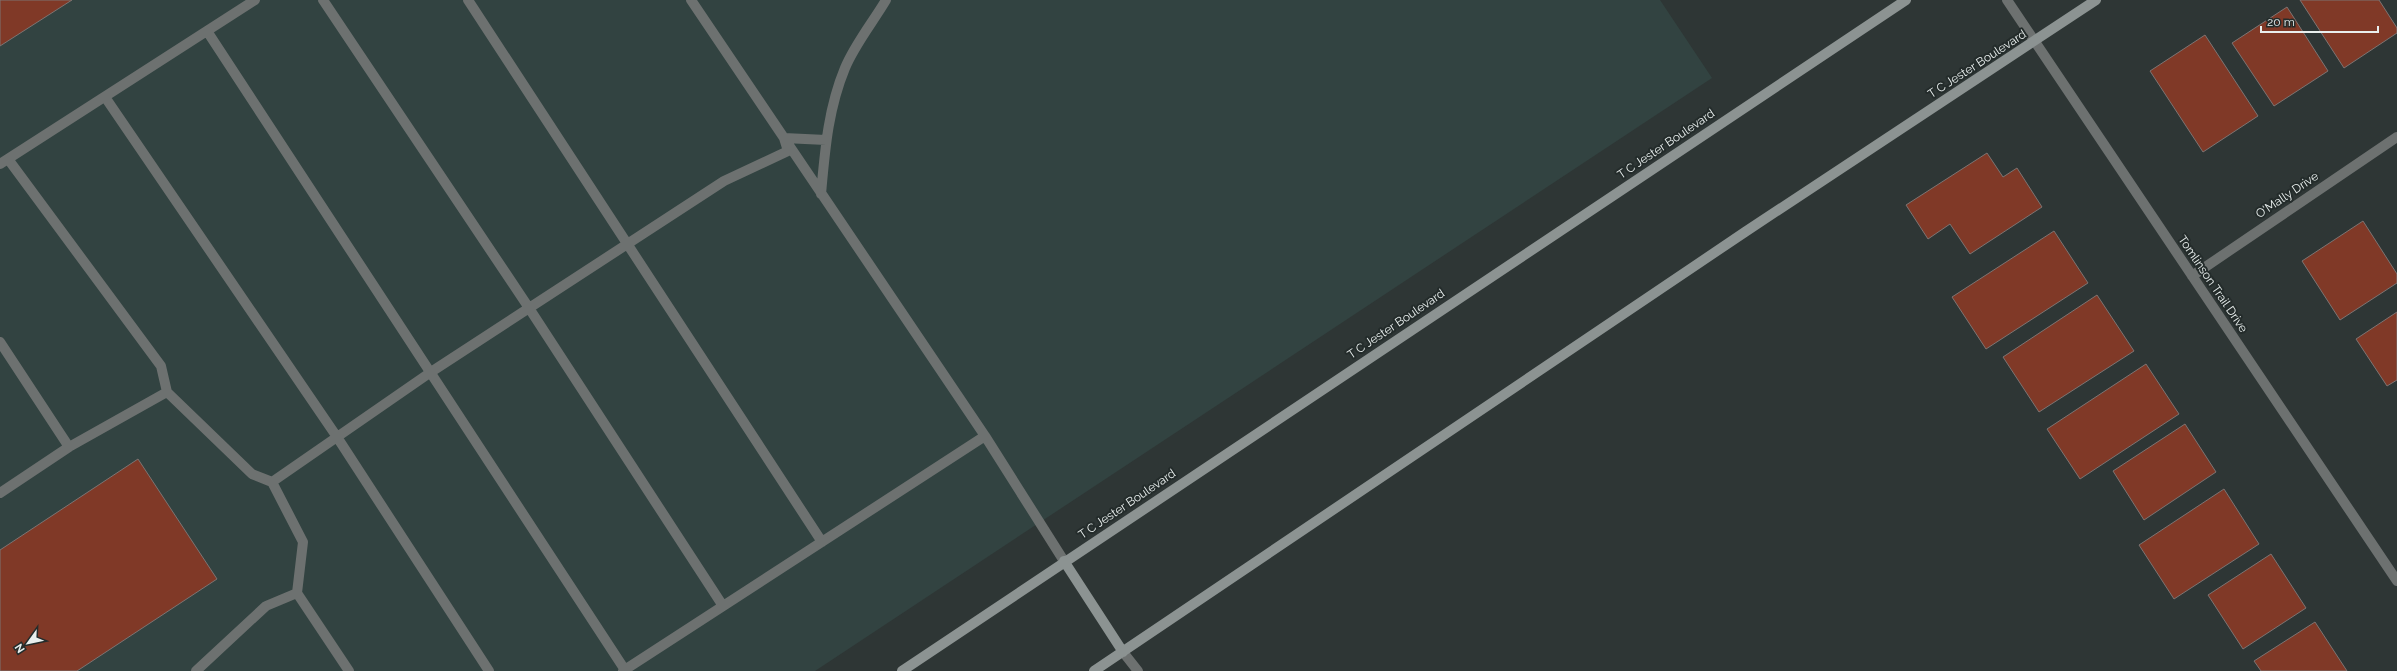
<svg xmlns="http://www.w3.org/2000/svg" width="2397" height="671" font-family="Raleway,sans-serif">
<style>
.built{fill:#324341}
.building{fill:#803927;stroke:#7d7472}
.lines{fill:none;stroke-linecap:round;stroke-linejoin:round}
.service{stroke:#6d7170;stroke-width:10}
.minor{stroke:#6d7170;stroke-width:10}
.secondary{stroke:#8c9392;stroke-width:10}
.labels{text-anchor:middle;stroke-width:4;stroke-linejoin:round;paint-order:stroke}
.street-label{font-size:12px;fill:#e9efee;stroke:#242c2b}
</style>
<rect width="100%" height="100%" fill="#2e3635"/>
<path class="built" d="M0 0H1660L1712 78 815 671H0Z"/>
<path class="building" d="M0 0H72L0 46Z
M2300 0H2379L2397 28V33L2344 68Z
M2287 7 2328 71 2274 106 2232 43Z
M2205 35 2258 116 2203 152 2150 71Z
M1987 153 2003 177 2017 168 2042 207 1970 254 1950 224 1928 239 1906 205Z
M2363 221 2397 274V283L2340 320 2302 261Z
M2054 231 2088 283 1986 349 1952 297Z
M2097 295 2134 351 2039 412 2003 357Z
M2397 312V380L2387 386 2356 339Z
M2146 364 2179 414 2080 479 2047 429Z
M2185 424 2216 472 2144 520 2113 471Z
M138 459 217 579 77 671H0V550Z
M2224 489 2259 544 2174 599 2139 545Z
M2271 554 2306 608 2243 649 2208 595Z
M2315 622 2347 671H2261L2254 661Z"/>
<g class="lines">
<path class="service" d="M323 0 529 308 723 606
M468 0 822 542
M691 0 985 436 1064 561
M207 31 625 670
M105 97 337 437 489 671
M8 159 161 366 167 392 252 474 272 482 303 542 297 593 349 671
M0 164 255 0
M821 194C825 150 828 109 845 68 855 44 873 22 886 0
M0 342 69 447
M272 482 431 372 724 181 788 151 784 138 826 140
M0 493 69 447 167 392
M1123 652 1138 671
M196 671 266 606 297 593
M623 671 985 436"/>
<path class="minor" d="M2007 0 2397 581
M2192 276 2397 137"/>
<path class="secondary" d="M1064 561 1123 652
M902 671 1906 0
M1094 671 1745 232 2096 0"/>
</g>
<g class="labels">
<g class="street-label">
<text transform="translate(1977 64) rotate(-33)" y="4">T C Jester Boulevard</text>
<text transform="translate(1666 144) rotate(-34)" y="4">T C Jester Boulevard</text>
<text transform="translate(2287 195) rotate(-34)" y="4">O'Mally Drive</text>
<text transform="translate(2213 284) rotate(56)" y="4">Tomlinson Trail Drive</text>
<text transform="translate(1396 324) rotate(-34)" y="4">T C Jester Boulevard</text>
<text transform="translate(1127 504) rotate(-34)" y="4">T C Jester Boulevard</text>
</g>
</g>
<g transform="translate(28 643) rotate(237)" stroke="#242c2b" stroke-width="3" paint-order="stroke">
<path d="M0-3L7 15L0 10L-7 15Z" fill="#e9efee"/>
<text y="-6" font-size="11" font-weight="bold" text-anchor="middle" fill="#e9efee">N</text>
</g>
<path d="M2261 26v6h117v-6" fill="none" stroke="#e9efee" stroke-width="2"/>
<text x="2267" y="26" font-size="12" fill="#e9efee" stroke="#242c2b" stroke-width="3" paint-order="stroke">20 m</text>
</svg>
